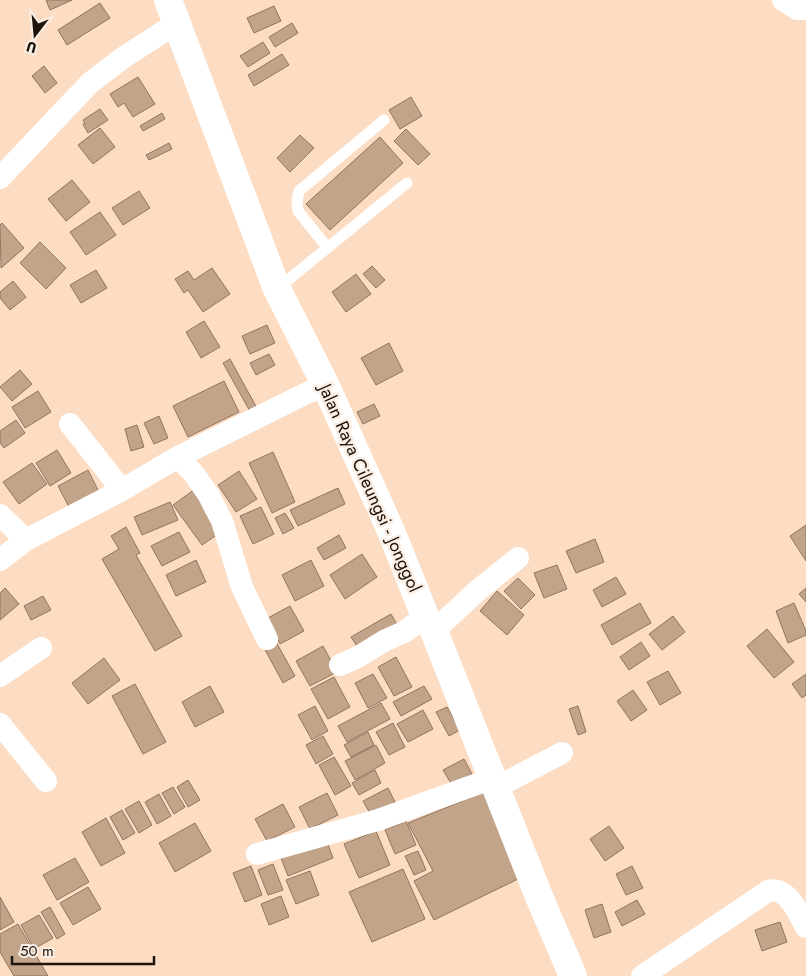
<svg xmlns="http://www.w3.org/2000/svg" width="806" height="976" font-family="Jost,sans-serif">
<style>
.building{fill:#c2a48b;stroke:#90755d}
.lines{fill:none;stroke-linecap:round;stroke-linejoin:round}
.lane{stroke:#fff;stroke-width:11}
.street{stroke:#fff;stroke-width:22}
.primary{stroke:#fff;stroke-width:28}
.labels{text-anchor:middle;stroke-width:5;stroke-linejoin:round;paint-order:stroke}
.street-label{font-size:18px;fill:#1e140a;stroke:#fbeee4}
</style>
<rect width="100%" height="100%" fill="#fcddc3"/>
<path class="building" d="M46 0H72L50 10Z
M100 3 110 18 67 45 58 30Z
M274 6 281 21 254 33 247 18Z
M292 23 298 33 275 47 269 37Z
M263 42 270 53 248 67 240 56Z
M282 54 289 65 254 86 248 75Z
M44 66 57 83 45 93 32 76Z
M138 77 155 104 133 117 124 103 118 107 110 94Z
M411 97 422 116 400 129 389 110Z
M100 109 108 120 88 133 83 124 85 123 83 120Z
M162 113 165 119 143 131 140 126Z
M100 128 115 147 93 164 78 145Z
M406 129 430 154 418 165 394 141Z
M300 135 314 148 290 172 277 158Z
M380 137 403 163 330 230 306 204Z
M169 143 172 149 149 160 146 155Z
M72 180 90 202 66 221 48 199Z
M139 191 150 208 123 225 112 208Z
M100 212 116 235 86 255 70 232Z
M2 223 24 248 1 268 0 225Z
M40 242 66 268 46 289 20 263Z
M372 266 385 280 376 288 363 274Z
M212 268 230 294 203 312 188 290 184 293 175 279 188 271 194 280Z
M96 270 107 288 81 303 70 285Z
M356 274 371 294 346 312 332 292Z
M13 281 26 297 10 310 0 298V292Z
M204 321 220 347 201 358 186 332Z
M267 325 275 343 250 354 242 336Z
M389 343 403 371 376 385 361 358Z
M269 354 275 365 256 375 250 363Z
M230 359 258 410 251 413 223 363Z
M20 370 32 384 12 401 0 387Z
M224 381 239 412 188 437 173 406Z
M38 391 51 412 25 428 12 407Z
M374 404 380 416 363 424 357 412Z
M159 416 168 438 154 444 144 423Z
M16 420 25 433 4 448 0 443V431Z
M137 425 144 447 131 451 125 429Z
M57 450 71 473 50 486 36 463Z
M273 452 295 502 272 513 249 463Z
M32 463 47 484 19 504 3 482Z
M88 470 99 492 69 507 58 486Z
M239 471 257 499 236 512 218 485Z
M338 488 345 504 298 526 290 510Z
M195 489 224 530 202 545 173 505Z
M170 502 178 520 142 535 134 517Z
M261 507 274 534 253 544 240 516Z
M285 513 294 528 283 534 275 518Z
M806 525V561L790 536Z
M126 527 140 553 136 555 182 636 155 651 102 559 119 549 111 536Z
M179 532 190 552 162 566 151 546Z
M339 535 346 548 324 560 317 548Z
M595 539 604 562 576 573 566 551Z
M362 554 377 577 345 599 330 575Z
M196 560 206 582 176 596 166 575Z
M311 560 324 586 295 601 282 575Z
M557 565 567 589 544 598 534 573Z
M616 577 626 594 602 607 593 590Z
M518 578 535 595 521 609 504 591Z
M5 588 19 604 0 620V593Z
M806 588V602L799 594Z
M497 591 524 615 507 635 480 611Z
M43 596 51 610 31 620 24 606Z
M640 603 651 623 612 645 601 625Z
M794 603 806 631V635L788 643 776 611Z
M290 606 304 631 280 644 266 619Z
M391 614 399 628 360 651 351 637Z
M673 616 685 632 662 650 649 634Z
M767 629 794 662 774 678 747 646Z
M275 640 295 676 283 683 263 646Z
M641 642 650 656 629 670 620 657Z
M323 646 337 672 310 686 296 661Z
M396 657 412 687 394 696 378 667Z
M104 658 120 680 88 704 72 683Z
M668 671 681 693 660 705 647 682Z
M373 674 387 698 368 708 355 683Z
M806 674V695L802 698 792 684Z
M334 677 350 707 328 719 311 689Z
M135 684 166 742 143 754 112 696Z
M210 686 224 712 195 727 182 702Z
M424 686 432 699 401 716 393 702Z
M633 690 647 710 631 721 617 701Z
M381 703 390 719 347 742 338 726Z
M315 706 328 731 312 740 298 715Z
M578 706 586 732 578 735 569 709Z
M447 707 460 730 449 736 436 712Z
M423 710 433 729 408 742 397 724Z
M393 723 405 747 389 755 376 732Z
M368 732 374 745 351 757 344 745Z
M323 736 333 754 316 764 306 745Z
M376 745 385 763 355 780 345 761Z
M334 757 351 786 335 795 319 765Z
M464 759 472 774 452 785 443 770Z
M375 770 381 783 359 795 352 783Z
M188 780 200 800 188 807 177 787Z
M173 787 185 807 174 814 162 793Z
M388 788 395 802 371 815 363 801Z
M485 792 518 879 434 920 414 881 433 871 408 823Z
M327 793 338 815 310 829 299 807Z
M159 794 171 816 157 824 145 802Z
M139 801 152 825 139 833 125 809Z
M283 804 295 827 267 841 255 819Z
M122 810 135 833 123 840 110 817Z
M106 818 125 853 101 866 82 832Z
M406 821 416 845 395 854 385 830Z
M195 823 211 851 175 872 159 843Z
M609 826 624 848 605 861 590 839Z
M376 831 390 865 359 878 344 844Z
M325 836 333 858 288 876 279 853Z
M418 851 426 870 414 875 405 856Z
M75 858 89 882 57 900 43 875Z
M273 864 283 890 268 895 258 870Z
M251 866 262 895 245 902 233 873Z
M632 866 643 888 626 895 616 874Z
M403 869 425 919 372 942 349 892Z
M310 871 319 895 296 904 286 880Z
M88 887 101 909 73 925 60 903Z
M281 896 289 917 269 925 261 904Z
M0 897 14 922 0 930Z
M637 900 645 914 622 926 615 912Z
M602 904 611 932 594 938 585 910Z
M50 907 65 934 57 939 41 912Z
M39 915 53 938 34 949 21 925Z
M780 922 787 942 762 951 755 930Z
M18 924 48 976H14L0 952V934Z"/>
<g class="lines">
<path class="lane" d="M327 247 298 211 297 201 299 191 384 120
M277 289 407 183"/>
<path class="street" d="M783 0 797 9H806
M0 178 90 83 124 57 177 23
M70 424 122 490
M178 457 194 474 208 494 222 521 242 587 267 639
M0 515 26 540
M0 560 26 540 122 490 178 457 325 384
M434 631 477 591 518 558
M340 665 358 657 384 641 406 631 425 616
M0 676 41 648
M0 724 46 781
M495 788 562 753
M257 854 378 820 491 779
M642 976 768 891C788 886 798 913 806 927"/>
<path class="primary" d="M168 0 277 289 325 384 391 531 425 616 434 631 540 899 573 976"/>
</g>
<g class="labels">
<g class="street-label">
<text transform="translate(370 488) rotate(66)" y="6">Jalan Raya Cileungsi - Jonggol</text>
</g>
</g>
<g transform="translate(35 35) rotate(196)" stroke="#fbeee4" stroke-width="4" paint-order="stroke">
<path d="M0-4L9 19L0 12L-9 19Z" fill="#1e140a"/>
<text y="-8" font-size="14" font-weight="bold" text-anchor="middle" fill="#1e140a">U</text>
</g>
<path d="M12 956v8h142v-8" fill="none" stroke="#1e140a" stroke-width="2.5"/>
<text x="20" y="956" font-size="15" fill="#1e140a" stroke="#fbeee4" stroke-width="4" paint-order="stroke">50 m</text>
</svg>
